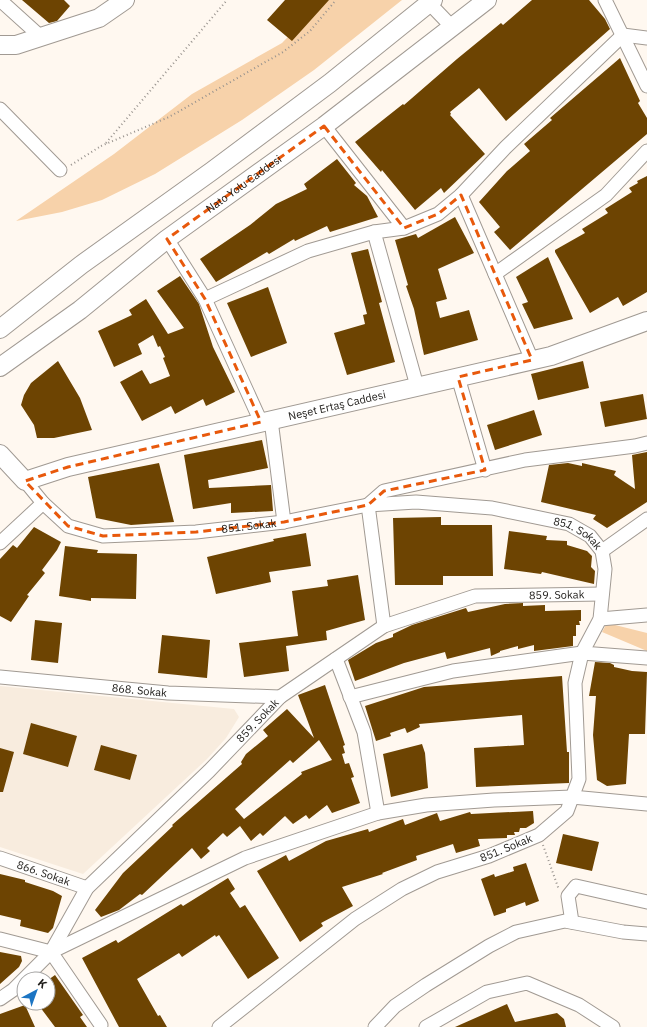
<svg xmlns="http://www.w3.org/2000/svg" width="647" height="1027" font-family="'IBM Plex Sans',sans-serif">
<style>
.built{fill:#f8ecde}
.green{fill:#f7d2aa}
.building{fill:#6d4402;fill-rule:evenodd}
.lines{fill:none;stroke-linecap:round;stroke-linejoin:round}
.street-casing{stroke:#a19a93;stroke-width:15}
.secondary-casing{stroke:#a19a93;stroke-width:20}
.path{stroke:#98938e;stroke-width:2;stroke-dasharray:1 3;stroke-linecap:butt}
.street{stroke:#fff;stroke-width:13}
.secondary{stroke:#fff;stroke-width:18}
.marked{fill:none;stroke:#e8590c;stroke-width:3;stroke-dasharray:8 5;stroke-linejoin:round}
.labels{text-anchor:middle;stroke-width:4;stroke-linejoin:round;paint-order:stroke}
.street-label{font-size:11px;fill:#1c1a17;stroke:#fff}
</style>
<rect width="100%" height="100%" fill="#fff8f0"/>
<path class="built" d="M0 686 234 709 239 717 226 738 207 759 83 874 0 847Z"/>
<path class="green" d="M324 0H402L314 70 242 120 155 174 102 200 62 212 16 221 114 154 192 94 282 43Z
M607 623 647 633V651L602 632Z"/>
<path class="building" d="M22 0H64L70 6 57 21 49 23Z
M285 0H329L292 41 267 20Z
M532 0H589L605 19 610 29 506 121 479 88 450 112 451 114 450 115 485 154 444 193 441 188 415 210 382 170 381 172 355 142 403 104 404 105 457 59 501 23 503 25Z
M620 58 640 101 638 103 647 118V134L510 250 494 232 500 227 479 202 507 171 530 151 524 144 552 120 550 118Z
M337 159 356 183 354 185 367 196 378 217 330 232 327 226 295 241 294 239 269 254 267 252 216 282 200 259 250 225 276 204 307 189 304 184Z
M647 176V292L623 306 618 297 590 313 555 252V250L585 233 582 229 608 213 605 209 632 192 629 188 638 183 637 181Z
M455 217 474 253 438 269 447 299 436 302 440 318 469 310 478 340 424 355 414 309 406 286 408 285 395 240 416 234 418 238Z
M368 249 382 302 379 303 395 362 347 375 334 333 365 324 363 315 367 314 351 253Z
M548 257 573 319 534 329 522 304 528 302 516 277Z
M180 276 199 304 213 347 235 392 206 406 203 399 175 414 171 406 142 421 120 382 142 370 150 384 170 376 163 358 165 357 160 346 158 347 153 335 138 344 142 354 114 367 98 331 132 315 129 310 146 299 168 334 184 328 157 291Z
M268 287 287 343 251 357 227 303Z
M58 361 80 398 92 430 54 438H37L34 425 21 405 24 395 31 383Z
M583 361 589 388 538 400 531 374Z
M643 394 647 419 605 427 600 402Z
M534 410 542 435 495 450 487 425Z
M262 440 268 468 208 480 209 488 271 485 273 511 231 513V503L193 509 184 455Z
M647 452V502L607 528 593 519 596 515 541 502 549 465 568 463 582 466V463L616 471 614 475 635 489 632 455Z
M159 463 174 522 131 525 96 518 88 477Z
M441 517V525H492L493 576H443V585H395L393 518Z
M34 527 61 542 57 550 42 570 45 573 27 595 29 596 11 622 0 616V559L13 545 17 548Z
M509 531 547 536 546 540 567 541V545L587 551 592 556 591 567 595 571 594 584 542 572 541 574 504 569Z
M306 533 311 566 269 572 271 582 216 594 207 557 274 541 273 539Z
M65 546 98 550 97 553 137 554 136 599 91 598V601L59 596Z
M358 575 365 620 326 631 327 640 286 646 289 671 244 677 239 643 298 636 292 591 328 586 327 580Z
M523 603V606L545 605V611L581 610V621H579L580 625H576V636H573V646L534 651V645L518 649V646L500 651V652L491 656 490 648 447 659 445 652 404 663 355 681 348 660 376 643 393 637V634L412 625 466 608 468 612 505 604Z
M35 620 62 623 58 663 31 660Z
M162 635 210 640 207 678 158 673Z
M595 662 610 663 614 665V667L632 671 647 672 645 734H629L626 784 607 786 597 780 593 735 596 696H589Z
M562 676 567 752H569V783L476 787 474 748 524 745 522 715 419 724 420 727 407 733 405 728 390 733 391 736 376 741 365 706 424 687Z
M325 685 345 745 343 746 345 753 342 754 345 764 349 763 354 777 351 778 360 803 332 813 327 805 309 819 306 815 293 824 285 816 263 836 260 833 251 841 240 826 227 837 223 833 207 848 210 851 201 859 192 848 142 895 140 894 119 910 101 917 95 910 123 873 173 826 172 825 242 764 241 762 246 754 268 736 263 730 287 709 314 738 298 695ZM319 740 332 760 301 772 302 774 244 819 235 809 290 760 293 763Z
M31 723 77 736 68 767 23 754Z
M422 744 425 753 428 788 391 797 383 754Z
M101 745 137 755 130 780 94 770Z
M0 748 14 752 3 792H0Z
M533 811 534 823 526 828H520L519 832H514L515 835H507V838L478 839 480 846 456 853 453 844 416 856 417 860 382 873 383 874 342 887 353 906 321 923 323 926 300 942 257 871 286 855 289 861 326 841 368 829 369 832 403 819 405 825 437 813 440 821 470 812 471 814Z
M563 834 599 842 592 871 556 863Z
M526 863 539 901 526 906 525 902 506 909V912L494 916 481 879 494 874 495 877 514 871 513 867Z
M0 874 25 880V882L53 891 62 896 53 928 48 933 20 926 21 920 0 915Z
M228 878 235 889 230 893 240 908 245 905 279 958 248 979 219 935 216 937 215 935 182 957 179 953 137 979 158 1016 160 1015 167 1027H119L82 958 116 940 118 943 181 904 183 906Z
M0 952 21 956 22 961 19 967 0 984Z
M55 975 83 1015 80 1017 87 1027H55L37 1003H48V980Z
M507 1004 515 1022 557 1013 564 1019 566 1027H455Z
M25 1005 35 1027H0V1014Z"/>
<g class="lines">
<defs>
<g id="street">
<path d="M0 0 41 37"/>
<path d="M605 0 647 86"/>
<path d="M429 3 453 28"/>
<path d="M0 109 60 170"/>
<path d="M324 126 404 228"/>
<path d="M461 195 532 360"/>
<path d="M374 232 417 386"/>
<path d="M167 239 205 299"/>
<path d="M495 274 606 195 647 151"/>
<path d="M458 377 485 470"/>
<path d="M271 420 284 522"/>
<path d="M261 422 205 299 308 251 374 232 404 228 438 214 461 195 506 147 623 35 647 38"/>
<path id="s1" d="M25 481 43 503 68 526 103 536 196 532 284 522 368 505 416 502 492 508 569 524 590 536 602 551 605 569 600 619 582 653 575 683 579 779 567 811 539 835 489 856 437 872 402 889 355 919 219 1027"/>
<path d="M0 543 43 503"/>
<path d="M602 551 647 519"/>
<path d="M600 619 647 615"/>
<path d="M384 626 368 505 384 491 525 460 635 446 647 443"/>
<path d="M336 659 364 732 378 813"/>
<path id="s2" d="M0 677 168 693 280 697"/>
<path d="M350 697 453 671 582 653 647 658"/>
<path id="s3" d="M0 858 87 888"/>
<path d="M572 922 568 896 576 886 647 902"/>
<path d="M0 939 51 952 245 858 378 813 426 805 494 800 572 797 647 804"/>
<path d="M51 952 101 1025"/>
<path id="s4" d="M0 999 13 990 51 952 87 888 209 771 280 697 384 626 475 596 602 594"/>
<path d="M375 1027 395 1006 426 985 489 946 516 932 565 921 623 932 647 934"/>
<path d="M426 1027 487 992 527 983 579 1005 613 1027"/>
</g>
<g id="secondary">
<path d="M0 45H16L99 18 125 0"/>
<path d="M0 329 81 265 212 171 330 83 433 0"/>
<path id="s5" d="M0 367 80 310 167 239 324 126 487 0"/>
<path id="s6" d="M0 454 25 481 68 467 551 356 647 321"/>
</g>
</defs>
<use href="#street" class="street-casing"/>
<use href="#secondary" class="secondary-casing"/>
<path class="path" d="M106 143 227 0
M101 146 169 117 283 52 310 31 336 0
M71 165 101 146
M543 845 559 890"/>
<use href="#street" class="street"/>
<use href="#secondary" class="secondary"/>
</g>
<path class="marked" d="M324 126 404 228 438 214 461 195 532 360 458 377 485 470 384 491 368 505 284 522 196 532 103 536 68 526 25 481 68 467 261 422 205 299 167 239Z"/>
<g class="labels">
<g class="street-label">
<text dy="4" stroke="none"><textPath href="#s5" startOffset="305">Nato Yolu Caddesi</textPath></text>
<text dy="4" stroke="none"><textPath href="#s6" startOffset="358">Neşet Ertaş Caddesi</textPath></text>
<text dy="4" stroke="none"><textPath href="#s1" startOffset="245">851. Sokak</textPath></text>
<text dy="4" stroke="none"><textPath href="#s1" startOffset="581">851. Sokak</textPath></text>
<text dy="4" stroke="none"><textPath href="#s4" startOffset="718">859. Sokak</textPath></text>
<text dy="4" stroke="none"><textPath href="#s2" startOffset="140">868. Sokak</textPath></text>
<text dy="4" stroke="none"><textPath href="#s4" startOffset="382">859. Sokak</textPath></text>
<text transform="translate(506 848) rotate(-22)" y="4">851. Sokak</text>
<text dy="4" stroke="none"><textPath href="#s3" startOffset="46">866. Sokak</textPath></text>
</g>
</g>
<g transform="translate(36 991) rotate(41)"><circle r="19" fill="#ffffff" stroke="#a4a3a2"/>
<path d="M0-3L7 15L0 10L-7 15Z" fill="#1c75c3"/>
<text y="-6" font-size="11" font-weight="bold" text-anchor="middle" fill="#1c1a17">K</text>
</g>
</svg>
